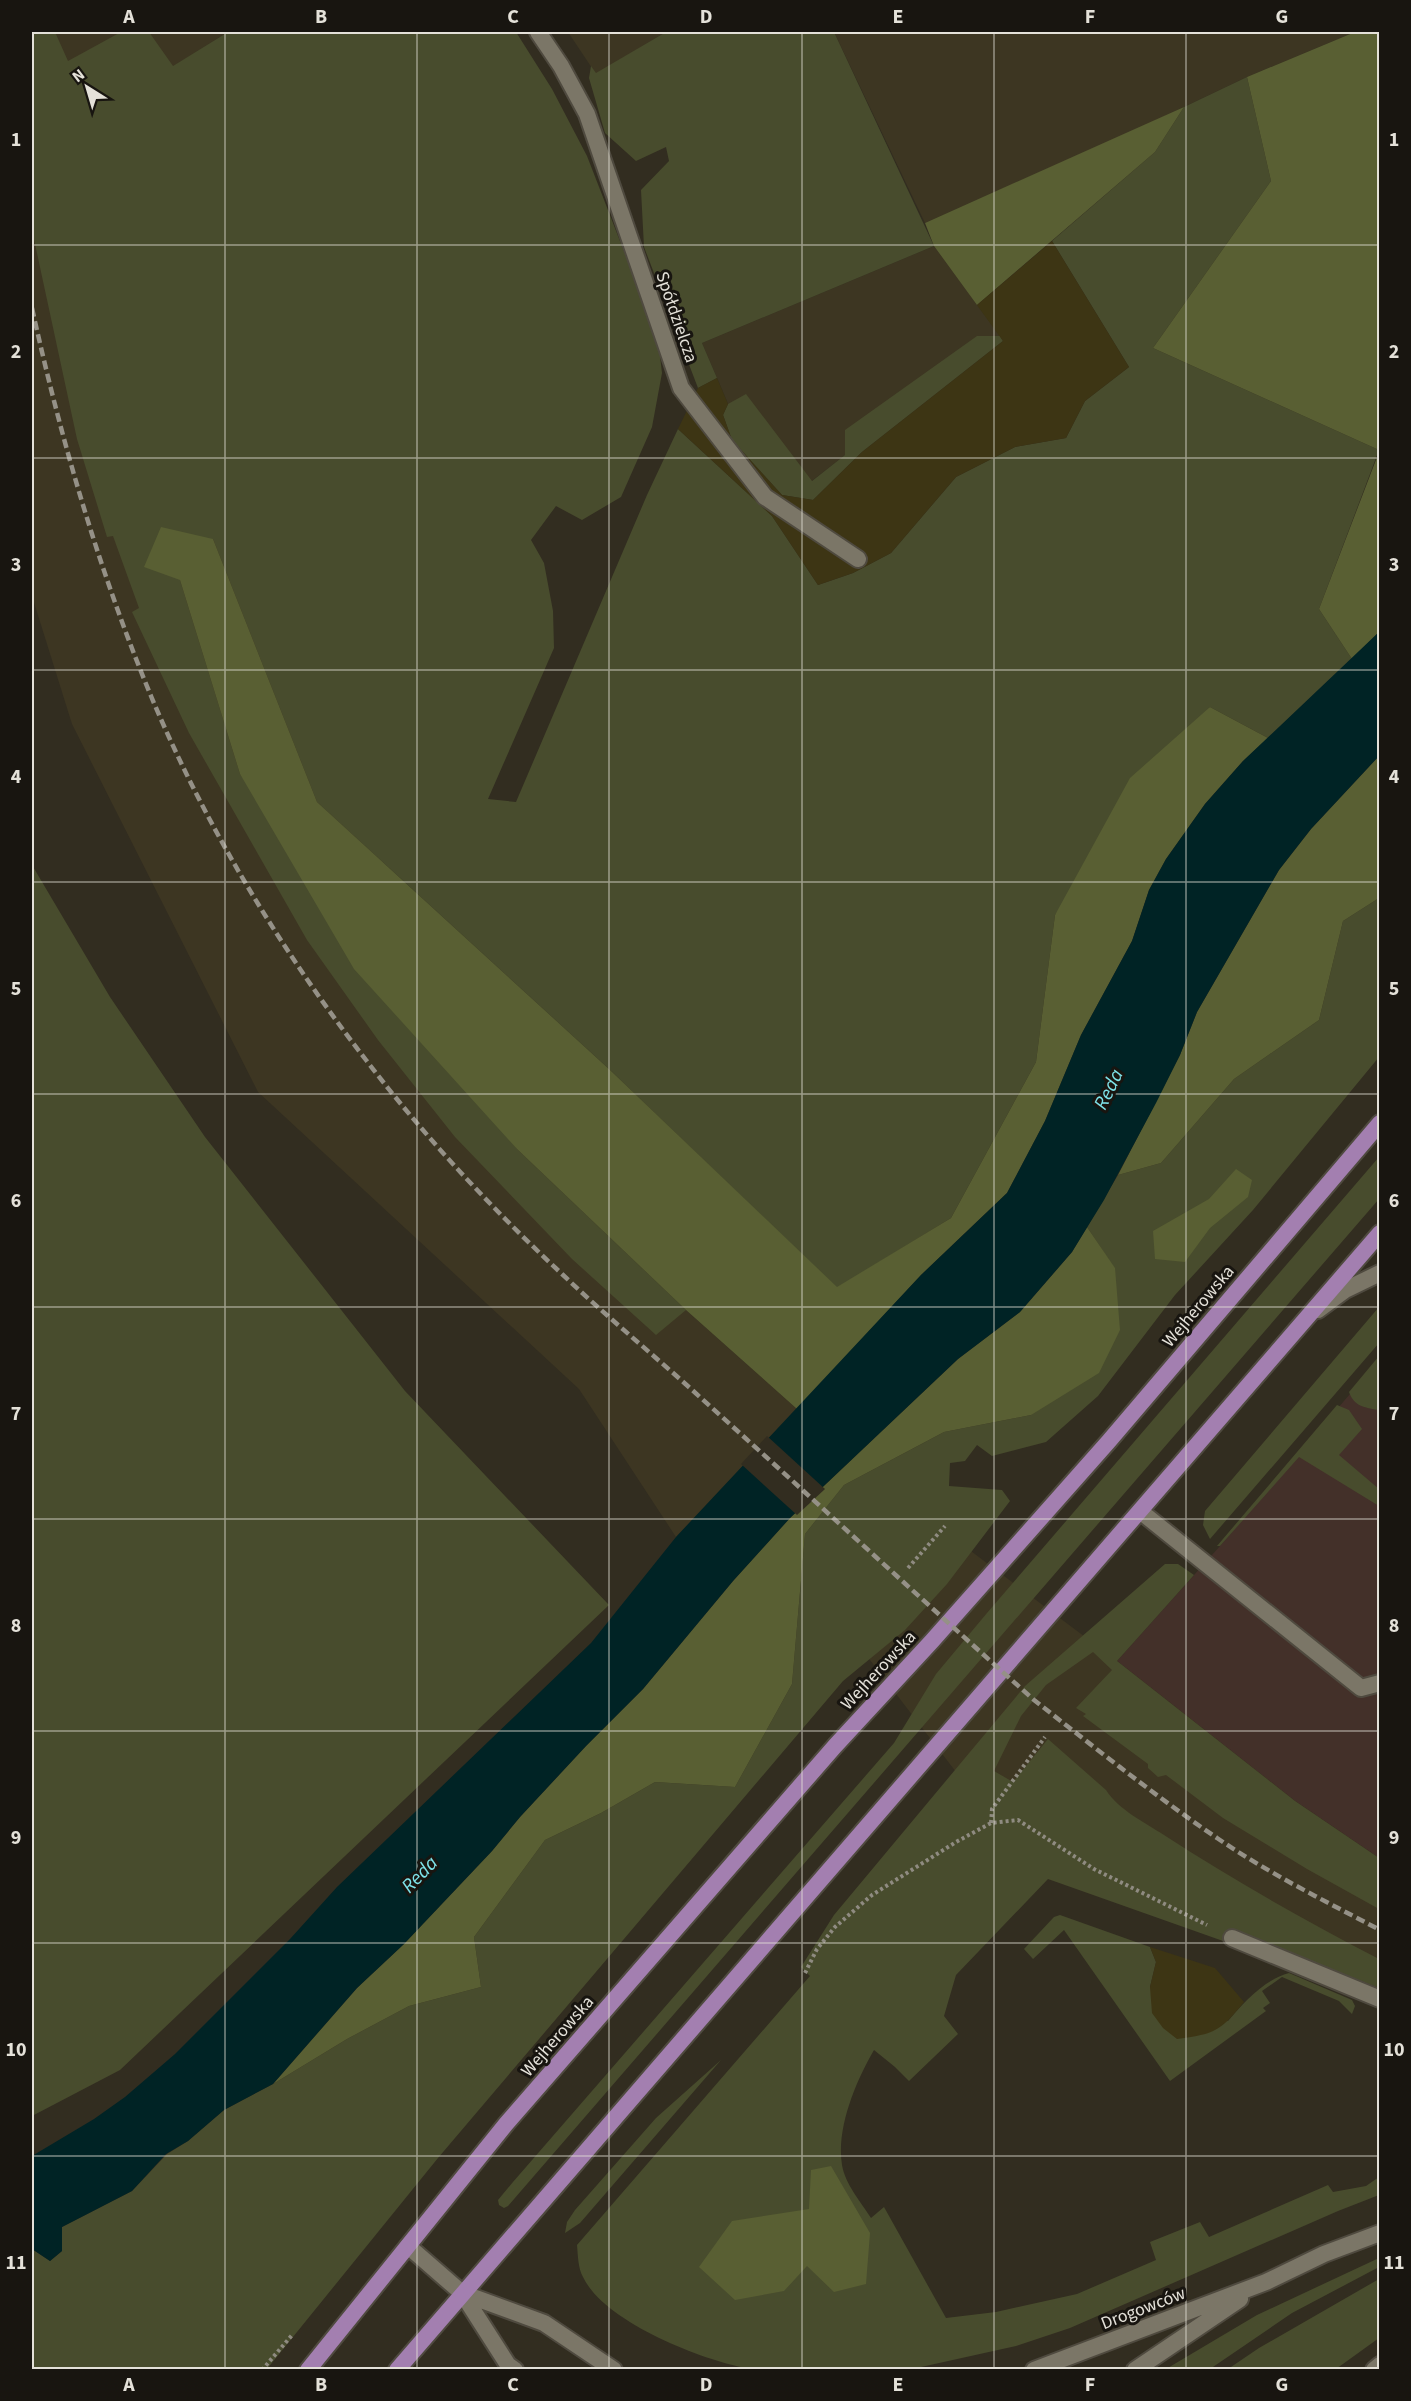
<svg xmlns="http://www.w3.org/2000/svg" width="1411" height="2401" font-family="'Source Sans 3',sans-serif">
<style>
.commercial{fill:#433029}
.built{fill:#3d3622}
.green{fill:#484c2d}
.forest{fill:#595f33}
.sand{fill:#3d3514}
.water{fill:#002325}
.pier{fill:#322d20}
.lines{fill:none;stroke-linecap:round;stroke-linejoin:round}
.service-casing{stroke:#4f4a3f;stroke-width:20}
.tertiary-casing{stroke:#4f4a3f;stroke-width:20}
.primary-casing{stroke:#4f4a3f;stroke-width:20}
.path{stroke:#8f8b81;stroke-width:4;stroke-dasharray:3 3;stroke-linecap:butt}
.service{stroke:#7b7667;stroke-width:16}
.tertiary{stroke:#7b7667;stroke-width:16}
.primary{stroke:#a37fb0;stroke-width:16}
.rail{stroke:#959187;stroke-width:4.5;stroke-dasharray:9 4.5;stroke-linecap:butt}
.grid{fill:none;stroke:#e4e1d9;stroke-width:1.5;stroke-opacity:0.55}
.labels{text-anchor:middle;stroke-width:6;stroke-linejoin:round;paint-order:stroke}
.street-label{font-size:18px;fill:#e4e1d9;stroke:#181510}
.water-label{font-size:20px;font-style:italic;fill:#7ee3ea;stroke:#181510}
.neatline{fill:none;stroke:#e4e1d9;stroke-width:2}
.grid-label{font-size:20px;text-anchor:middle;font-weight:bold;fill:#e4e1d9}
</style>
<rect width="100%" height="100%" fill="#322d20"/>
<path class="commercial" d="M1379 1360V1858L1295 1801 1117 1661 1220 1546Z"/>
<path class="built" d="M32 32H228L46 146 518 1150 686 1310 797 1409 676 1537 579 1389 258 1092 72 724 32 596Z
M568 32H666L596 74Z
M834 32H1355L1247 77 1144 126 925 223Z
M934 246 1000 336 792 496 744 441 702 343Z
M947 1533 1117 1661 1295 1801 1379 1858V1978L956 1772 850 1634Z"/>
<path class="green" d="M32 32H55L68 61 121 32H149L173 66 228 32H516L552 89 587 156 658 339 662 373 652 427 621 497 582 520 556 506 531 540 544 563 553 611 554 648 488 799 516 802 647 495 678 429 772 516 818 585 853 573 891 553 956 477 1015 447 1066 438 1085 401 1129 367 1052 241 1155 152 1184 107 1247 77 1271 181 1153 348 1379 450 1319 609 1352 659 1268 738 1210 707 1055 915 1036 1062 951 1218 837 1288 609 1069 317 802 213 539 180 580 240 774 518 1150 686 1310 656 1335 572 1259 455 1137 378 1040 307 940 189 733 132 612 139 608 113 536 107 537 77 439 32 230Z
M666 32H834L934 246 702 343 717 378 698 388 644 247 641 190 669 161 666 147 636 161 605 133 589 78 591 66 596 73Z
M977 336H1000L1003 341 862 452 813 500 782 495 732 440 723 415 728 404 746 394 812 481 845 455V430Z
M32 865 110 997 205 1137 405 1391 609 1605 120 2070 32 2116Z
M1379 898V1057L1253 1210 1175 1295 1098 1396 1046 1442 992 1456 977 1445 965 1461 950 1463 949 1486 1002 1490 1010 1501 947 1584 905 1630 843 1681 438 2158 267 2369H32V2249L50 2261 62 2251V2227L132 2191 167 2154 188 2141 224 2110 273 2084 347 2039 409 2006 481 1987 474 1937 545 1840 601 1813 655 1782 735 1787 792 1684 805 1534 844 1485 944 1432 1031 1415 1115 1269 1087 1227 1118 1175 1161 1163 1234 1079 1319 1020 1343 921Z
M1379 1157V1199L508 2206 504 2208 499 2205 498 2200 513 2182 894 1743 936 1674 987 1613Z
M1379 1307V1343L1210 1539 1203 1525 1205 1511Z
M1379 1356 1380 1408 1378 1410C1363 1407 1354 1406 1349 1392Z
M1337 1405 1349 1410 1362 1429 1339 1455 1379 1489V1506L1299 1457 1220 1546H1217Z
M1165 1564H1178L1194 1575 1117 1661 1295 1801 1379 1858V1909L1307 1869 1223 1818 1166 1775 1158 1777 1148 1768V1764L1083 1716 1086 1714 1076 1708 1112 1670 1093 1652 1046 1685 1021 1716 994 1771 1013 1782 1048 1739 1106 1790C1119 1810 1144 1822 1164 1835 1233 1880 1306 1921 1379 1959V1988L1246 1935 1229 1932 1223 1941 1048 1879 956 1975 944 2016 958 2034 909 2081 895 2067 874 2050C856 2081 836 2128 842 2165 845 2184 861 2202 871 2218L884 2207 946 2318 996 2312 1077 2294 1156 2260 1150 2242 1200 2222 1209 2237 1328 2185 1333 2192 1366 2186 1379 2177V2195L1338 2211 1070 2328 1016 2346 912 2369H752C705 2362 604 2322 583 2277 578 2268 578 2256 577 2245L810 1976 801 1967 834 1915 1025 1686Z
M1060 1915 1150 1947 1156 1962 1150 1987 1228 2021C1243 2003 1265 1979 1289 1973L1352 2000 1355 2006 1352 2014 1339 2001 1282 1977 1262 1991 1270 2003 1263 2008 1266 2011 1170 2081 1064 1930 1033 1959 1024 1949 1054 1917Z
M721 2060 580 2223 565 2233 567 2222 575 2210 656 2118Z
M1379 2258V2267L1292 2313 1210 2369H1166L1257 2315Z
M1379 2279V2338L1336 2369H1228L1259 2348Z"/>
<path class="forest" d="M1355 32H1379V450L1153 348 1271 181 1247 77Z
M1184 107 1155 152 977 305 934 246 925 223Z
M1379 452V632L1352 659 1319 609Z
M161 527 213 539 317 802 609 1069 837 1287 951 1218 1036 1062 1055 915 1130 778 1210 707 1268 738 1243 761 1205 804 1166 859 1149 890 1132 941 1081 1035 1045 1121 1007 1193 921 1275 797 1409 686 1310 518 1150 354 969 240 774 180 580 144 567Z
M1379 756V898L1343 921 1319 1020 1234 1079 1161 1163 1118 1175 1180 1055 1197 1012 1279 870 1311 829Z
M1236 1169 1252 1180 1248 1197 1210 1228 1185 1262 1155 1259 1153 1231 1209 1199Z
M1087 1227 1115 1268 1120 1330 1099 1373 1031 1415 944 1432 844 1485 805 1534 792 1684 735 1787 655 1782 601 1813 545 1840 474 1937 481 1987 409 2006 347 2039 273 2084 357 1988 404 1944 492 1851 520 1817 586 1746 643 1689 733 1581 790 1518 958 1359 1020 1312 1072 1252Z
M831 2166 870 2233 866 2284 834 2292 807 2266 784 2291 735 2300 699 2267 732 2221 809 2209 811 2170Z"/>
<path class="sand" d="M1052 241 1129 367 1085 401 1066 438 1015 447 956 477 891 553 853 573 818 585 772 516 678 429 698 388 717 378 728 404 723 415 732 440 782 495 813 500 862 452 1003 341 977 305Z
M1150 1947 1215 1968 1244 2002C1220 2032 1214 2034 1177 2039L1163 2028 1152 2013 1150 1987 1156 1962Z"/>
<path class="water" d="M1379 632V756L1311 829 1279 870 1197 1012 1180 1055 1156 1103 1104 1200 1072 1252 1020 1312 958 1359 790 1518 733 1581 643 1689 586 1746 520 1817 492 1851 404 1944 357 1988 273 2084 224 2110 188 2141 166 2154 132 2191 62 2227V2251L50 2261 32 2249V2156L94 2119 125 2097 175 2054 290 1939 337 1887 591 1643 676 1537 921 1275 1007 1193 1045 1121 1081 1035 1132 941 1149 890 1166 859 1205 804 1243 761Z"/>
<path class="pier" d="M767 1436 825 1489 797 1515 741 1464Z"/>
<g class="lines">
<defs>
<path id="service" d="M538 32 561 66 587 114 681 388 765 497 858 559
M1318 1310 1345 1290 1380 1273
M1140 1511 1361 1688 1380 1683
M1232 1938 1380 1999
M1374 2370 1380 2365"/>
<path id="tertiary" d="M408 2246 462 2293 508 2365 515 2370
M462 2293 544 2323 614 2370
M1034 2370 1266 2282 1324 2254 1380 2233
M1135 2370 1240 2299"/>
<path id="primary" d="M308 2370 506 2124 835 1746 932 1641 1109 1441 1380 1123
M397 2370 1380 1233"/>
</defs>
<use href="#service" class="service-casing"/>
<use href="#tertiary" class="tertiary-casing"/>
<use href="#primary" class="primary-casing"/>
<path class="path" d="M908 1568 945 1526
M991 1823 992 1809 1045 1737
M805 1973 817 1949 835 1927 872 1895 956 1842 991 1823 1018 1820 1094 1869 1207 1925
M262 2370 293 2334"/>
<use href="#service" class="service"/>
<use href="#tertiary" class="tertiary"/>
<use href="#primary" class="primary"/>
<path class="rail" d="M32 308C61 440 99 571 151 696 205 825 280 949 366 1060 424 1136 492 1209 562 1274 607 1317 655 1356 701 1398 812 1498 922 1600 1034 1700 1094 1747 1154 1795 1217 1838 1268 1873 1325 1901 1380 1930"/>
</g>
<path class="grid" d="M225 32V2370M417 32V2370M609 32V2370M802 32V2370M994 32V2370M1186 32V2370M32 245H1380M32 458H1380M32 670H1380M32 882H1380M32 1094H1380M32 1307H1380M32 1519H1380M32 1731H1380M32 1943H1380M32 2156H1380"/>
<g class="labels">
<g class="street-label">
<text transform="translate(677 317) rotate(71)" y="6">Spółdzielcza</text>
<text transform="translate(1198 1306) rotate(-50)" y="6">Wejherowska</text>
<text transform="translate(878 1670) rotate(-47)" y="6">Wejherowska</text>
<text transform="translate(557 2036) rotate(-49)" y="6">Wejherowska</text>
<text transform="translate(1143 2308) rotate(-21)" y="6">Drogowców</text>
</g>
<g class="water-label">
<text transform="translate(1108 1089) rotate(-64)" y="7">Reda</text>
<text transform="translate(419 1874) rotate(-46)" y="7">Reda</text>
</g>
</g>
<rect width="1411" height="2401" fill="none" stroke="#181510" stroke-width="66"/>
<g transform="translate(87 87) rotate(323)" stroke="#181510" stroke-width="4.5" paint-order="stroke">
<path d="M0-4.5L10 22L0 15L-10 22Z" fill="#e4e1d9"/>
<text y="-9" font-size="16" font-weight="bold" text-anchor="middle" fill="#e4e1d9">N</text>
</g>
<rect x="33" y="33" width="1345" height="2335" class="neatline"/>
<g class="grid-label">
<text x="129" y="23">A</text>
<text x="321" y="23">B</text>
<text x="513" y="23">C</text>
<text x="706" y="23">D</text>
<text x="898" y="23">E</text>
<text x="1090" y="23">F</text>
<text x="1282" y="23">G</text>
<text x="16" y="146">1</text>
<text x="1394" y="146">1</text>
<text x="16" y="358">2</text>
<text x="1394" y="358">2</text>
<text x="16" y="571">3</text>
<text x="1394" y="571">3</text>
<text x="16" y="783">4</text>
<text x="1394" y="783">4</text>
<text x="16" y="995">5</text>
<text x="1394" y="995">5</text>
<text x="16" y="1207">6</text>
<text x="1394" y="1207">6</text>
<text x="16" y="1420">7</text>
<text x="1394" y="1420">7</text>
<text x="16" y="1632">8</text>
<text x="1394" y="1632">8</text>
<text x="16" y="1844">9</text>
<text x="1394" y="1844">9</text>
<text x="16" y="2056">10</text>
<text x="1394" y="2056">10</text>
<text x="16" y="2269">11</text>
<text x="1394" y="2269">11</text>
<text x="129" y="2391">A</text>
<text x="321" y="2391">B</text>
<text x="513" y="2391">C</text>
<text x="706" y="2391">D</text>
<text x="898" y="2391">E</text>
<text x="1090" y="2391">F</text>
<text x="1282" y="2391">G</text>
</g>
</svg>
